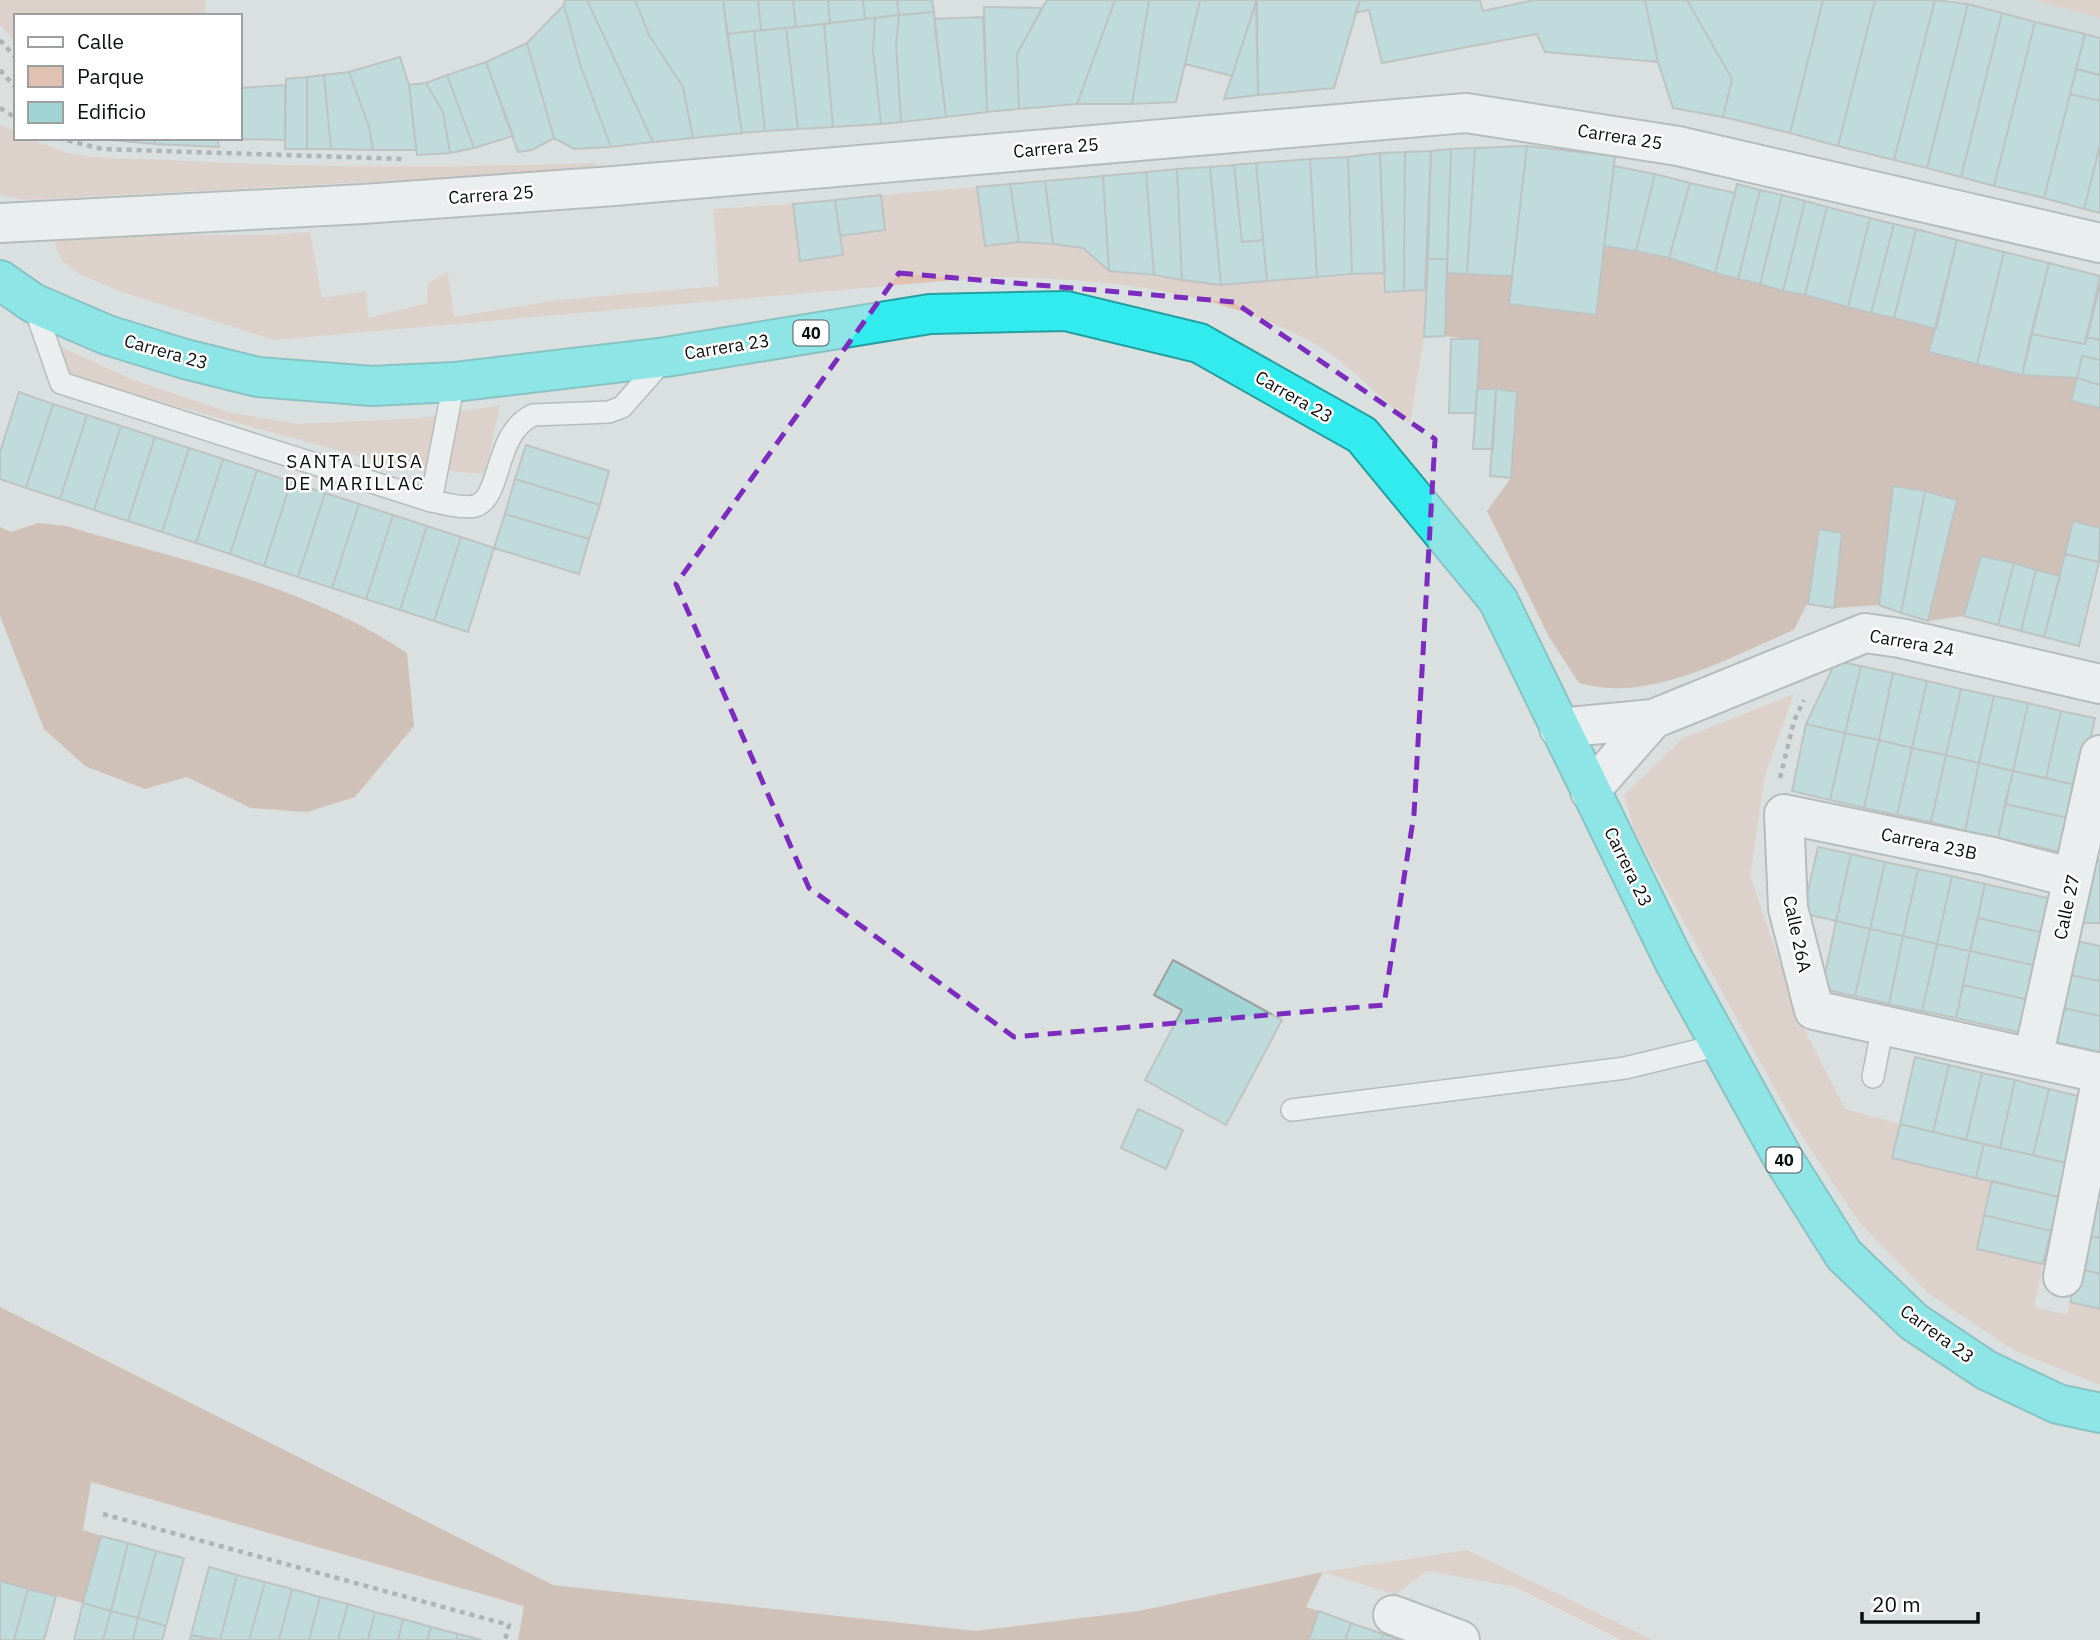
<svg xmlns="http://www.w3.org/2000/svg" width="2100" height="1640" font-family="'IBM Plex Sans',sans-serif">
<style>
.built{fill:#c7d6d6}
.green{fill:#e1c1b1}
.forest{fill:#c09a87}
.building{fill:#a1d5d5;stroke:#9a9f9f;stroke-width:2}
.lines{fill:none;stroke-linecap:round;stroke-linejoin:round}
.lane-casing{stroke:#8b9090;stroke-width:24}
.street-casing{stroke:#8b9090;stroke-width:42}
.secondary-casing{stroke:#8b9090;stroke-width:42}
.highway-casing{stroke:#259ea0;stroke-width:42}
.path{stroke:#787c7c;stroke-width:4.5;stroke-dasharray:5 5;stroke-linecap:butt}
.lane{stroke:#fff;stroke-width:21}
.street{stroke:#fff;stroke-width:38}
.secondary{stroke:#fff;stroke-width:38}
.highway{stroke:#32ebee;stroke-width:38}
.marked{fill:none;stroke:#7b2cbf;stroke-width:5;stroke-dasharray:14 9;stroke-linejoin:round}
.labels{text-anchor:middle;stroke-width:5;stroke-linejoin:round;paint-order:stroke}
.shield{fill:#fff;stroke:#565757;stroke-width:2}
.shield-label{font-size:16px;font-weight:bold;fill:#0d0f0f}
.street-label{font-size:18px;fill:#0d0f0f;stroke:#fff}
.neighbourhood-label{font-size:19px;letter-spacing:2px;fill:#0d0f0f;stroke:#fff}
</style>
<rect width="100%" height="100%" fill="#dae0e0"/>
<path class="built" d="M1953 0H2100V38Z"/>
<path class="green" d="M0 0H205L206 13 201 16H16V43L0 25Z
M2035 0H2100V18Z
M0 125 16 131V138C36 138 48 147 66 152 99 161 139 158 172 160 315 169 456 167 599 163L583 171 24 200 0 195Z
M977 187 986 246 1019 242 1083 248 1109 271 1221 285 1385 273 1425 290 1424 337 1410 423C1383 401 1349 364 1320 347 1221 289 1101 278 988 277L274 340 119 291 81 275 62 261 55 243 66 235H263L310 232 322 298 366 291 368 318 427 303 428 283 448 272 454 317 558 300 719 286 713 209 793 204 800 260 840 236 885 230 881 195Z
M59 346 131 379 228 412 298 424 420 418 500 405 485 474 399 467 69 377Z
M1794 694 1765 775 1750 876 1800 1021 1845 1109 1900 1124 1892 1158 1992 1181 1977 1249 2043 1264 2034 1307 2067 1315 2070 1302 2100 1309V1385L2015 1351 1928 1293 1859 1222 1794 1124 1635 832 1624 795 1683 738Z
M1466 1550H1467L1653 1640H1622L1516 1587 1426 1571 1396 1595 1323 1572Z"/>
<path class="forest" d="M1604 246 1669 258 1936 329 2022 375 2077 378 2071 401 2100 408V528L2073 521 2060 576 1981 556 1964 616 1928 621 1957 500 1925 491 1893 486 1879 605 1834 608 1842 533 1794 630C1729 657 1650 704 1579 683L1549 637 1487 511 1511 478 1517 392 1477 389 1480 340 1445 336 1447 273 1512 276 1509 304 1596 315Z
M38 523 66 526C182 561 306 585 407 653L414 726 355 797 307 812 251 808 187 777 145 789 85 766 44 729 0 616V527L11 532Z
M0 1307 553 1585 976 1631 1139 1611 1323 1572 1306 1607 1319 1611 1309 1640H518L524 1606 91 1482 83 1530 101 1536 83 1603 0 1581Z"/>
<path class="building" d="M565 0H587L653 142 611 147 580 64 564 5Z
M587 0H635L649 35 683 87 693 138 653 142Z
M635 0H723L742 133 693 138 683 87 649 35Z
M723 0H758L761 30 727 34Z
M758 0H793L796 27 761 30Z
M793 0H828L830 23 796 27Z
M828 0H863L865 19 830 23Z
M863 0H897L899 15 865 19Z
M897 0H932L934 12 899 15Z
M1047 0H1115L1077 104 1019 109 1017 54Z
M1115 0H1149L1132 104H1077Z
M1149 0H1200L1176 102 1132 104Z
M1200 0H1257L1232 76 1185 64Z
M1257 0H1360L1334 88 1258 95Z
M1360 0H1480L1483 11 1534 0H1645L1658 62 1545 52 1537 34 1382 63 1369 10 1355 13Z
M1645 0H1687L1732 79 1723 117 1673 108 1658 62Z
M1687 0H1823L1790 133 1723 117 1732 79Z
M1823 0H1875L1838 146 1790 133Z
M1875 0H1935L1894 160 1838 146Z
M1935 0 1968 4 1927 168 1894 160Z
M1256 2 1258 95 1224 99 1232 76Z
M1968 4 2002 13 1961 177 1927 168Z
M564 5 580 64 611 147 574 149 554 138 527 43Z
M984 7 1042 8 1017 54 1019 109 987 112Z
M934 12 946 117 901 122 896 45 899 15Z
M2002 13 2035 22 1994 186 1961 177Z
M899 15 896 45 901 122 881 124 873 50 875 18Z
M983 17 987 112 946 117 934 19Z
M875 18 873 50 881 124 833 127 824 24Z
M2035 22 2085 34 2044 198 1994 186Z
M824 24 833 127 798 129 786 28Z
M786 28 798 129 765 131 754 31Z
M754 31 765 131 742 133 727 34Z
M2085 34 2100 38V75L2076 69Z
M527 43 554 138 532 150 518 152 486 62Z
M400 57 409 85 416 150H373L369 127 349 72Z
M486 62 513 136 474 148 447 75Z
M2076 69 2100 75V101L2070 94Z
M349 72 369 127 373 150 331 149 324 75Z
M324 75 331 149H307V77Z
M447 75 474 148 450 153 443 112 426 83Z
M307 77V149H285L286 79Z
M426 83 443 112 450 153 417 155 409 85Z
M285 85V140L242 139 240 88Z
M2070 94 2100 101V145L2084 209 2044 198Z
M240 117 242 139 218 140 240 138Z
M83 138H122V141Z
M122 138H155V144L122 141Z
M155 138H217L219 147 155 144Z
M2100 145V213L2084 209Z
M1527 146 1615 156 1596 315 1509 304Z
M1527 146 1512 276 1467 274 1475 148Z
M1475 148 1467 274 1447 273 1451 149Z
M1451 149 1447 259H1428L1431 151Z
M1431 151 1425 290 1404 291 1405 152Z
M1405 152 1404 291 1385 292 1380 153Z
M1380 153 1385 273 1352 274 1348 157Z
M1348 157 1352 274 1317 277 1310 159Z
M1310 159 1317 277 1267 281 1256 163Z
M1256 163 1263 240 1242 242 1234 165Z
M1234 165 1242 242 1263 240 1267 281 1221 285 1210 167Z
M1614 166 1655 174 1636 251 1604 246Z
M1210 167 1221 285 1182 280 1177 169Z
M1177 169 1182 280 1154 275 1146 172Z
M1146 172 1154 275 1109 271 1103 176Z
M1655 174 1690 183 1669 258 1636 251Z
M1103 176 1109 271 1083 248 1053 244 1045 181Z
M1045 181 1053 244 1019 242 1010 184Z
M1690 183 1735 193 1715 273 1669 258Z
M1010 184 1019 242 985 246 977 187Z
M1737 184 1760 190 1738 279 1715 273Z
M1760 190 1782 195 1760 284 1738 279Z
M881 195 885 230 840 236 835 200Z
M1782 195 1805 201 1783 291 1760 284Z
M835 200 843 255 800 261 793 204Z
M1805 201 1827 207 1805 295 1783 291Z
M1827 207 1870 218 1848 307 1805 295Z
M1870 218 1894 224 1871 313 1848 307Z
M1894 224 1916 229 1894 318 1871 313Z
M1916 229 1957 240 1936 329 1894 318Z
M1957 240 2004 252 1977 364 1929 352Z
M2004 252 2049 263 2022 375 1977 364Z
M1428 259H1447L1445 336 1424 337Z
M2049 263 2100 276 2085 344 2031 334Z
M2100 284V340L2087 337Z
M2031 334 2085 344 2087 337 2100 340V360L2082 356 2077 378 2022 375Z
M1451 339H1480L1476 413H1449Z
M2082 356 2100 360V385L2077 378Z
M2077 378 2100 385V408L2071 401Z
M1477 389H1496L1493 449H1473Z
M1496 389 1517 392 1511 478 1490 476Z
M19 392 53 404 26 488 0 479V452Z
M53 404 87 415 60 499 26 488Z
M87 415 121 426 94 510 60 499Z
M121 426 155 437 128 521 94 510Z
M155 437 189 448 162 532 128 521Z
M526 445 609 471 600 505 515 479Z
M189 448 223 459 196 543 162 532Z
M223 459 257 470 230 554 196 543Z
M257 470 291 482 264 566 230 554Z
M515 479 600 505 589 539 505 514Z
M291 482 325 493 298 577 264 566Z
M1893 486 1925 491 1901 613 1879 605Z
M1925 491 1957 500 1928 621 1901 613Z
M325 493 359 504 332 588 298 577Z
M359 504 393 515 366 599 332 588Z
M505 514 589 539 579 574 494 548Z
M393 515 427 526 400 610 366 599Z
M2073 521 2100 528 2099 562 2065 554Z
M427 526 461 537 434 621 400 610Z
M1819 529 1842 533 1834 608 1808 604Z
M461 537 494 548 468 632 434 621Z
M2065 554 2099 562 2079 646 2044 637Z
M1981 556 2014 563 1998 625 1964 616Z
M2014 563 2036 570 2021 631 1998 625Z
M2036 570 2060 576 2044 637 2021 631Z
M1836 661 1861 666 1845 733 1806 724Z
M1861 666 1893 673 1879 740 1845 733Z
M1893 673 1927 681 1912 748 1879 740Z
M1927 681 1961 689 1946 755 1912 748Z
M1961 689 1994 696 1979 763 1946 755Z
M1994 696 2028 703 2013 771 1979 763Z
M2028 703 2061 711 2046 778 2013 771Z
M2061 711 2095 718 2080 786 2046 778Z
M1806 724 1845 733 1830 800 1792 791Z
M1845 733 1879 740 1864 808 1830 800Z
M1879 740 1912 748 1897 815 1864 808Z
M1912 748 1946 755 1931 822 1897 815Z
M1946 755 1979 763 1965 831 1931 822Z
M1979 763 2013 771 1998 838 1965 831Z
M2013 771 2080 786 2073 819 2005 804Z
M2005 804 2073 819 2065 853 1998 838Z
M1818 847 1851 854 1836 921 1803 913Z
M1851 854 1885 862 1870 929 1836 921Z
M2092 859 2100 860V923H2077Z
M1885 862 1918 869 1903 936 1870 929Z
M1918 869 1952 876 1937 944 1903 936Z
M1952 876 1985 884 1970 951 1937 944Z
M1985 884 2052 899 2044 933 1978 918Z
M1978 918 2044 933 2037 966 1970 951Z
M1836 921 1870 929 1855 996 1822 989Z
M1870 929 1903 936 1889 1004 1855 996Z
M1903 936 1937 944 1922 1011 1889 1004Z
M2077 941 2100 946V981L2070 975Z
M1937 944 1970 951 1956 1018 1922 1011Z
M1970 951 2037 966 2029 1000 1963 985Z
M1173 960 1282 1020 1226 1125 1145 1080 1182 1010 1154 995Z
M2070 975 2100 981V1016L2063 1008Z
M1963 985 2029 1000 2022 1033 1956 1018Z
M2063 1008 2100 1016V1052L2056 1042Z
M1915 1057 1949 1065 1933 1132 1900 1124Z
M1949 1065 1982 1073 1966 1140 1933 1132Z
M1982 1073 2015 1080 2000 1148 1966 1140Z
M2015 1080 2049 1089 2033 1155 2000 1148Z
M2049 1089 2082 1097 2066 1163 2033 1155Z
M1138 1109 1183 1130 1166 1169 1121 1148Z
M1900 1124 1984 1144 1976 1178 1892 1158Z
M1984 1144 2066 1163 2059 1197 1976 1178Z
M1992 1181 2059 1197 2051 1231 1984 1215Z
M2093 1201 2100 1203V1238L2086 1235Z
M1984 1215 2051 1231 2043 1264 1977 1249Z
M2086 1235 2100 1238V1274L2078 1268Z
M2078 1268 2100 1274V1309L2070 1302Z
M101 1536 128 1543 111 1611 83 1603Z
M128 1543 156 1551 138 1618 111 1611Z
M156 1551 184 1558 166 1626 138 1618Z
M209 1567 237 1575 220 1640 191 1635Z
M237 1575 265 1582 249 1640H220Z
M0 1581 28 1589 14 1640H0Z
M265 1582 292 1589 279 1640H249Z
M28 1589 56 1596 44 1640H14Z
M292 1589 320 1597 309 1640H279Z
M320 1597 348 1604 338 1640H309Z
M83 1603 111 1611 103 1640H74Z
M348 1604 375 1612 368 1640H338Z
M111 1611 138 1618 133 1640H103Z
M1319 1611 1351 1623 1345 1640H1309Z
M375 1612 403 1619 398 1640H368Z
M138 1618 166 1626 162 1640H133Z
M403 1619 431 1627 427 1640H398Z
M1351 1623 1383 1634 1381 1640H1345Z
M431 1627 458 1634 456 1640H427Z
M458 1634 482 1640H456Z
M1383 1634 1400 1640H1381Z
M191 1635 212 1640H190Z"/>
<g class="lines">
<defs>
<path id="lane" d="M33 303 61 383 431 501C443 503 463 509 475 506 503 497 493 434 533 415L609 412 622 407 666 357
M431 501 454 382
M1873 1077 1883 1025
M1292 1110 1625 1068 1720 1045"/>
<path id="street" d="M2073 878 1988 856 1784 814 1788 908 1814 1010 2100 1073
M2033 1058 2100 755
M2063 1277 2100 1086
M1393 1615 1460 1640"/>
<path id="secondary" d="M0 223 363 204 614 186 1466 113 1678 146 2100 243
M1559 728 1653 719 1865 633 1900 638 2100 684
M1590 791 1653 719"/>
<path id="highway" d="M0 280 33 303 107 335 185 359 258 377 372 386 454 382 666 357 930 314 1066 311 1199 343 1362 435 1498 600 1674 961 1784 1160 1844 1255 1914 1322 1986 1370 2058 1404 2100 1413"/>
</defs>
<use href="#lane" class="lane-casing"/>
<use href="#street" class="street-casing"/>
<use href="#secondary" class="secondary-casing"/>
<use href="#highway" class="highway-casing"/>
<path class="path" d="M0 40 16 58
M0 70 16 88
M0 108 16 118
M58 138 102 149 404 159
M1780 778 1794 721 1804 700
M103 1514 509 1625 505 1640"/>
<use href="#lane" class="lane"/>
<use href="#street" class="street"/>
<use href="#secondary" class="secondary"/>
<use href="#highway" class="highway"/>
</g>
<path d="M0 0H2100V1640H0ZM899 273 1234 302 1435 439 1414 814 1384 1005 1014 1037 809 888 676 584Z" fill="#dae0e0" fill-opacity=".55" fill-rule="evenodd"/>
<path class="marked" d="M899 273 1234 302 1435 439 1414 814 1384 1005 1014 1037 809 888 676 584Z"/>
<g class="labels">
<g class="shield">
<rect x="793.5" y="320.5" width="35" height="25" rx="5"/>
<rect x="1766.5" y="1147.5" width="35" height="25" rx="5"/>
</g>
<g class="shield-label">
<text x="811" y="339">40</text>
<text x="1784" y="1166">40</text>
</g>
<g class="street-label">
<text transform="translate(1620 137) rotate(9)" y="6">Carrera 25</text>
<text transform="translate(1056 148) rotate(-5)" y="6">Carrera 25</text>
<text transform="translate(491 195) rotate(-4)" y="6">Carrera 25</text>
<text transform="translate(727 347) rotate(-9)" y="6">Carrera 23</text>
<text transform="translate(166 352) rotate(16)" y="6">Carrera 23</text>
<text transform="translate(1294 397) rotate(30)" y="6">Carrera 23</text>
<text transform="translate(1912 643) rotate(10)" y="6">Carrera 24</text>
<text transform="translate(1929 844) rotate(12)" y="6">Carrera 23B</text>
<text transform="translate(1628 867) rotate(64)" y="6">Carrera 23</text>
<text transform="translate(2067 907) rotate(-78)" y="6">Calle 27</text>
<text transform="translate(1797 934) rotate(78)" y="6">Calle 26A</text>
<text transform="translate(1937 1334) rotate(36)" y="6">Carrera 23</text>
</g>
<g class="neighbourhood-label">
<text x="355" y="468">SANTA LUISA<tspan x="355" dy="22">DE MARILLAC</tspan></text>
</g>
</g>
<rect x="14" y="14" width="228" height="126" fill="#ffffff" stroke="#9e9f9f" stroke-width="2"/>
<rect x="28" y="37" width="35" height="10" fill="#ffffff" stroke="#9e9f9f" stroke-width="2"/>
<text x="77" y="49" font-size="21" fill="#0d0f0f">Calle</text>
<rect x="28" y="66" width="35" height="21" fill="#e1c1b1" stroke="#9e9f9f" stroke-width="2"/>
<text x="77" y="84" font-size="21" fill="#0d0f0f">Parque</text>
<rect x="28" y="102" width="35" height="21" fill="#a1d5d5" stroke="#9e9f9f" stroke-width="2"/>
<text x="77" y="119" font-size="21" fill="#0d0f0f">Edificio</text>
<path d="M1862 1612v10h116v-10" fill="none" stroke="#0d0f0f" stroke-width="3.5"/>
<text x="1872" y="1612" font-size="21" fill="#0d0f0f" stroke="#ffffff" stroke-width="5" paint-order="stroke">20 m</text>
</svg>
